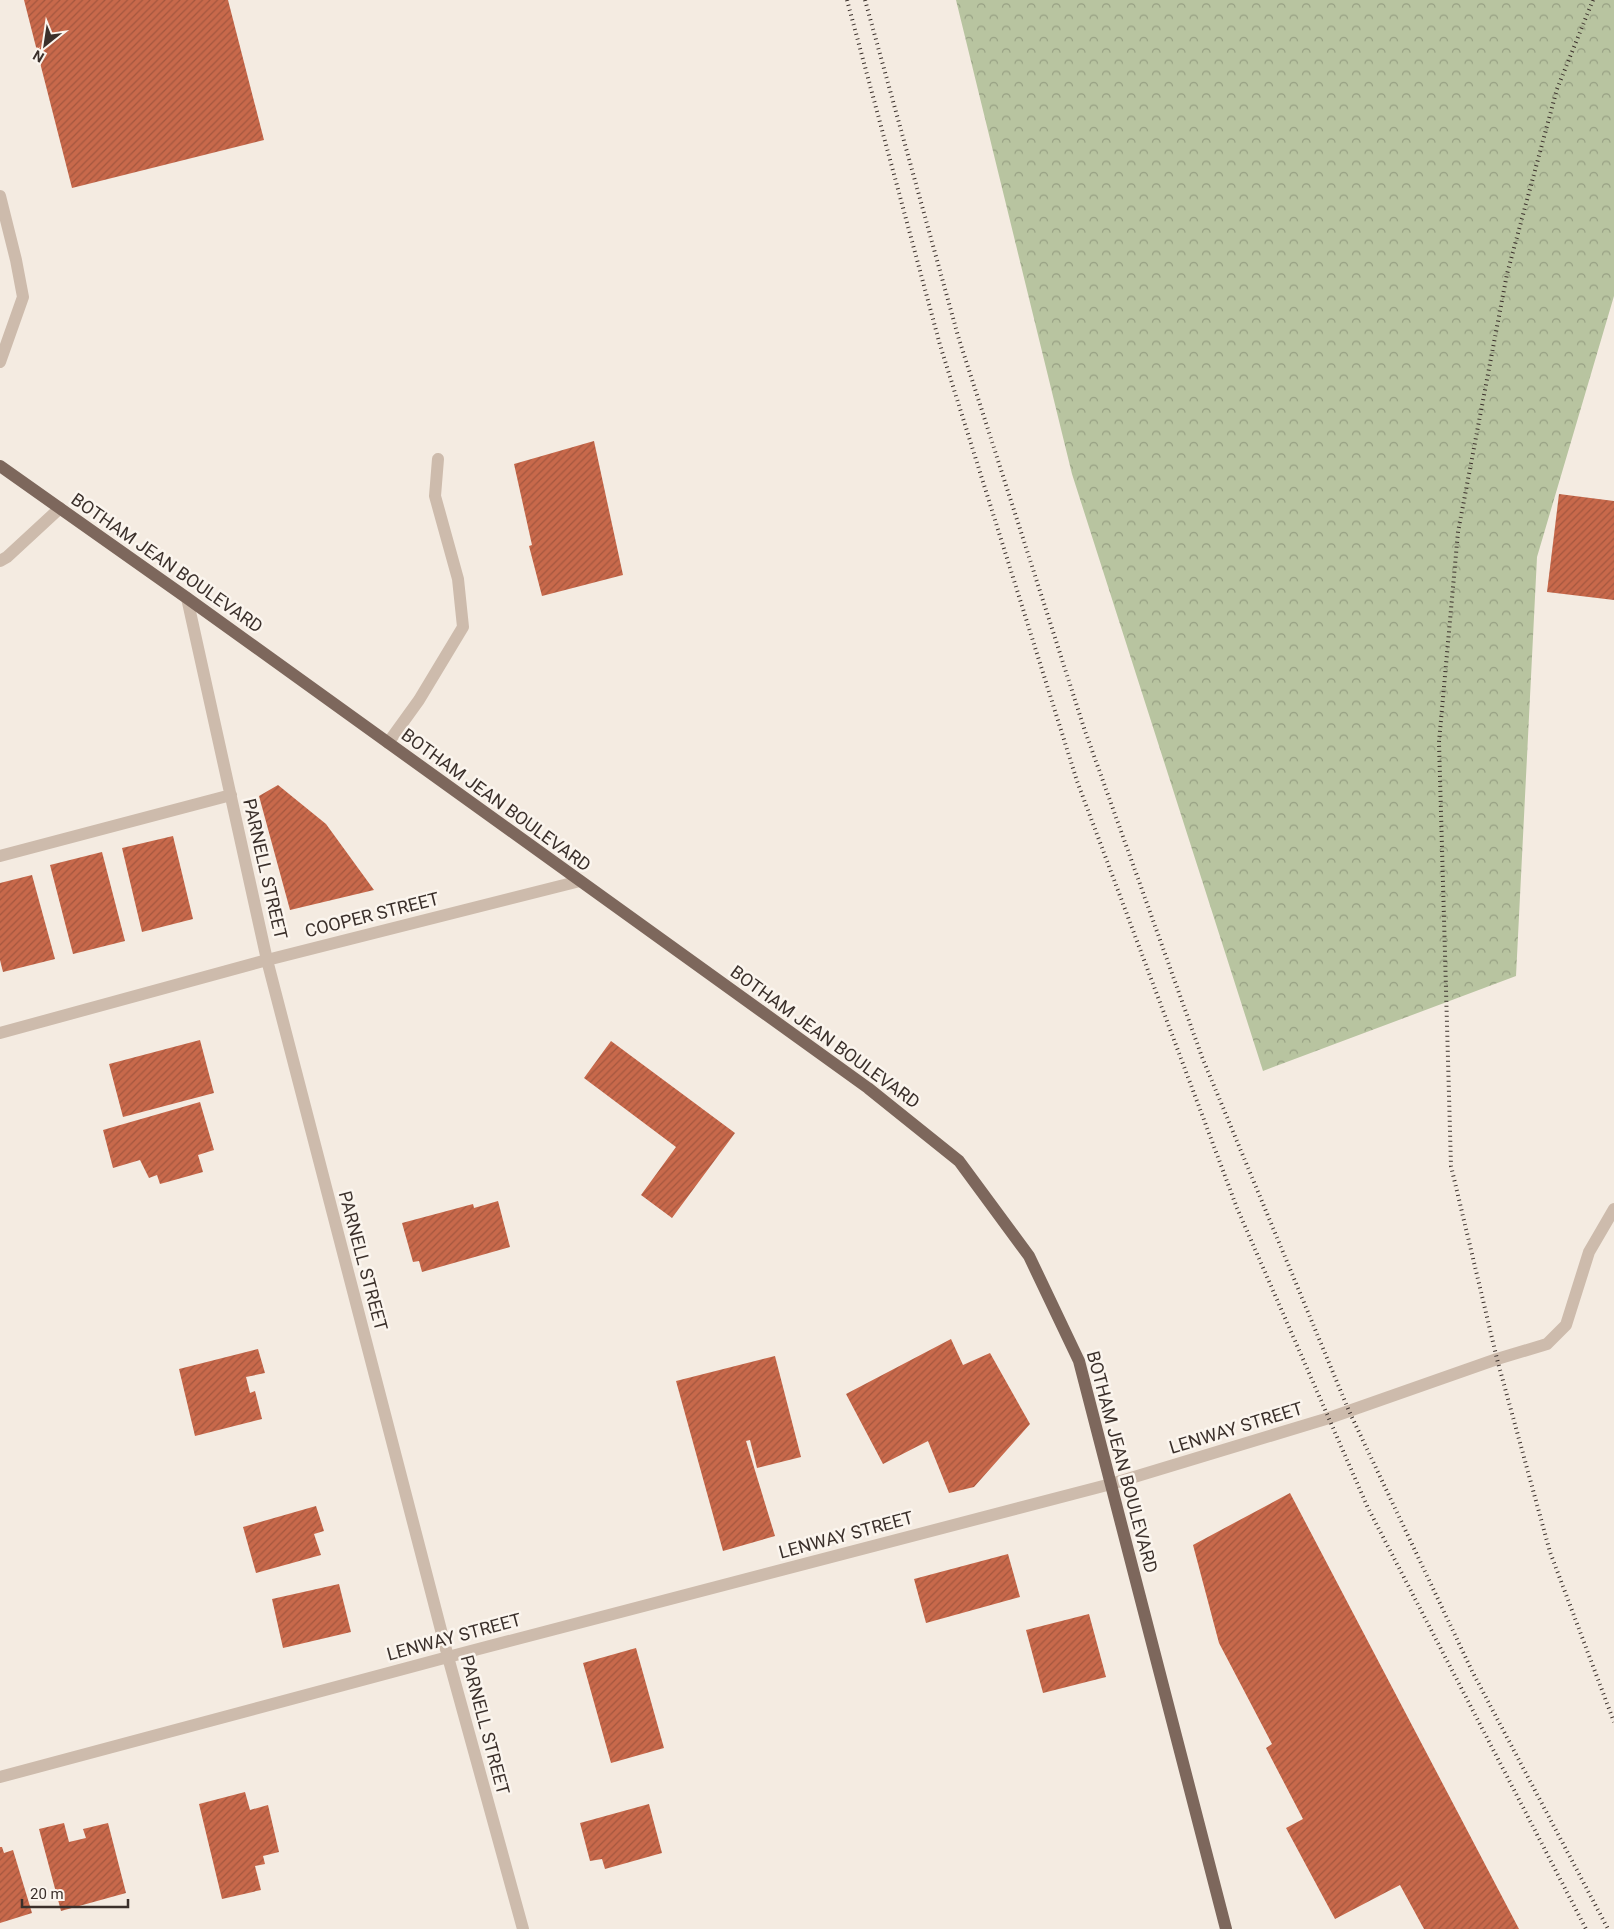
<svg xmlns="http://www.w3.org/2000/svg" width="1614" height="1929" font-family="Roboto,sans-serif">
<style>
.forest{fill:url(#forest-crowns)}
.building{fill:url(#building-hatch)}
.lines{fill:none;stroke-linecap:round;stroke-linejoin:round}
.minor{stroke:#cdbbac;stroke-width:12}
.major{stroke:#7d675c;stroke-width:12}
.rail{stroke:#3b302b;stroke-width:4;stroke-dasharray:1 4;stroke-linecap:butt}
.labels{text-anchor:middle;stroke-width:5;stroke-linejoin:round;paint-order:stroke}
.street-label{font-size:18px;fill:#3b302b;stroke:#fbf5ee}
</style>
<defs>
<pattern id="forest-crowns" width="20" height="18" patternUnits="userSpaceOnUse" patternTransform="scale(1.25)"><rect width="20" height="18" fill="#b8c4a0"/><path d="M2 6a3 3 0 1 1 6 0M12 15a3 3 0 1 1 6 0" fill="none" stroke="#97a083"/></pattern>
<pattern id="building-hatch" width="6" height="6" patternUnits="userSpaceOnUse" patternTransform="scale(1.25)"><rect width="6" height="6" fill="#c8694b"/><path d="M-1 1l2-2M0 6l6-6M5 7l2-2" fill="none" stroke="#a4573f"/></pattern>
</defs>
<rect width="100%" height="100%" fill="#f4ebe1"/>
<path class="forest" d="M956 0H1614V296L1537 557 1516 976 1263 1071 1072 474Z"/>
<path class="building" d="M24 0H228L264 140 72 188Z
M594 441 623 575 542 596 529 546 532 545 514 464Z
M1559 494 1614 501V600L1547 592Z
M278 785 326 824 374 890 290 910 259 796Z
M173 836 193 919 142 932 122 848Z
M102 852 125 941 73 954 50 865Z
M32 875 55 959 3 972 0 960V883Z
M200 1040 214 1093 123 1117 109 1064Z
M611 1041 735 1133 672 1218 641 1195 676 1147 584 1078Z
M200 1102 214 1150 198 1155 203 1172 160 1184 157 1175 149 1178 140 1160 113 1168 103 1130Z
M498 1201 510 1247 422 1272 419 1261 413 1262 402 1223 473 1204 474 1208Z
M951 1339 963 1365 990 1353 1030 1424 974 1487 949 1493 928 1441 883 1464 846 1394Z
M258 1349 265 1373 246 1377 250 1393 255 1391 262 1419 195 1436 179 1369Z
M775 1356 801 1457 757 1468 750 1440 746 1441 775 1536 723 1551 676 1381Z
M1290 1493 1519 1929H1424L1400 1885 1335 1919 1286 1828 1303 1819 1266 1748 1272 1744 1219 1643 1193 1545Z
M316 1506 324 1531 314 1534 321 1555 256 1573 243 1527Z
M1008 1554 1020 1597 926 1623 914 1579Z
M339 1584 351 1632 283 1648 272 1599Z
M1089 1614 1106 1677 1043 1693 1026 1630Z
M636 1648 664 1748 611 1763 583 1663Z
M245 1792 250 1810 268 1805 279 1852 263 1856 265 1864 255 1866 261 1890 222 1899 199 1804Z
M649 1804 662 1853 605 1869 602 1859 590 1861 580 1823Z
M64 1823 69 1842 86 1838 83 1829 108 1823 126 1893 61 1911 39 1829Z
M0 1847H2L4 1853 13 1850 32 1913 0 1923Z"/>
<g class="lines">
<path class="minor" d="M0 196 16 260 23 297 0 362
M0 561 7 557 60 508
M187 598 267 960 448 1657 523 1929
M388 743 419 700 463 627 458 579 435 496 438 459
M0 856 231 795
M0 1033 267 960 580 881
M0 1777 448 1657 1111 1484 1329 1418 1497 1359 1547 1344 1566 1325 1589 1252 1614 1209"/>
<path class="major" d="M0 466 187 598 868 1088 959 1161 1029 1256 1079 1361 1226 1929"/>
<path class="rail" d="M847 0 940 345 1077 781 1237 1208 1368 1508 1586 1929
M865 0 958 336 1084 728 1202 1057 1349 1411 1472 1671 1608 1929
M1593 0 1557 89 1507 274 1458 532 1439 742 1451 1166 1497 1359 1550 1552 1614 1722"/>
</g>
<g class="labels">
<g class="street-label">
<text transform="translate(167 563) rotate(35)" y="6">BOTHAM JEAN BOULEVARD</text>
<text transform="translate(496 800) rotate(36)" y="6">BOTHAM JEAN BOULEVARD</text>
<text transform="translate(265 869) rotate(77)" y="6">PARNELL STREET</text>
<text transform="translate(372 915) rotate(-14)" y="6">COOPER STREET</text>
<text transform="translate(825 1037) rotate(36)" y="6">BOTHAM JEAN BOULEVARD</text>
<text transform="translate(363 1261) rotate(75)" y="6">PARNELL STREET</text>
<text transform="translate(1236 1428) rotate(-17)" y="6">LENWAY STREET</text>
<text transform="translate(1122 1462) rotate(75)" y="6">BOTHAM JEAN BOULEVARD</text>
<text transform="translate(846 1535) rotate(-15)" y="6">LENWAY STREET</text>
<text transform="translate(454 1637) rotate(-15)" y="6">LENWAY STREET</text>
<text transform="translate(485 1725) rotate(75)" y="6">PARNELL STREET</text>
</g>
</g>
<g transform="translate(45 45) rotate(210)" stroke="#fbf5ee" stroke-width="4" paint-order="stroke">
<path d="M0-4L9 19L0 12L-9 19Z" fill="#3b302b"/>
<text y="-8" font-size="14" font-weight="bold" text-anchor="middle" fill="#3b302b">N</text>
</g>
<path d="M22 1899v8h106v-8" fill="none" stroke="#3b302b" stroke-width="2.5"/>
<text x="30" y="1899" font-size="15" fill="#3b302b" stroke="#fbf5ee" stroke-width="4" paint-order="stroke">20 m</text>
</svg>
